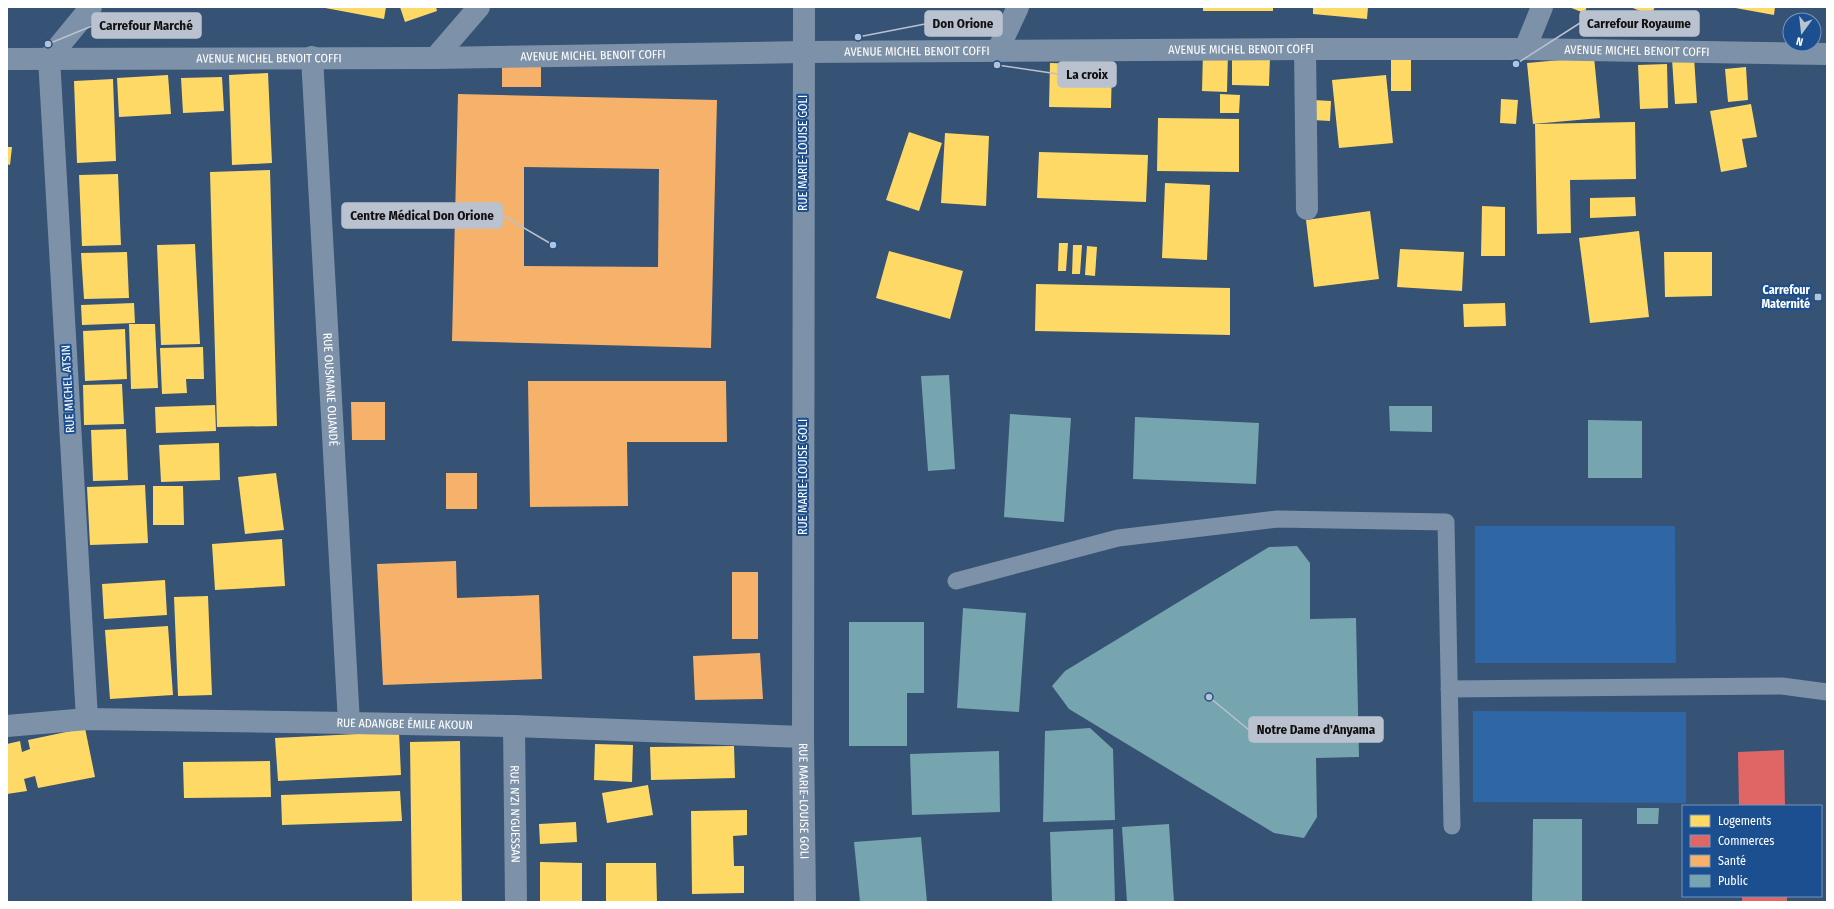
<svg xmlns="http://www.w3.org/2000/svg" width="1834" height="909" font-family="'Fira Sans Condensed',sans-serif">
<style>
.green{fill:#2f66a5}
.homes{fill:#ffd966}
.shops{fill:#e06666}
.health{fill:#f6b26b;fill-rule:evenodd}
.public{fill:#76a5af}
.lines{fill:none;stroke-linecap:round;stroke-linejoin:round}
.service{stroke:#7d92a8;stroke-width:17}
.minor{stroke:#7d92a8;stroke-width:22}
.tertiary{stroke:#7d92a8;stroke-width:22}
.poi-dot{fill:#b9c2ce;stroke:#1b4f8f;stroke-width:1.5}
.labels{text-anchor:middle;stroke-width:4;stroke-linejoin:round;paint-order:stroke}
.street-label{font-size:12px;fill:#fff;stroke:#1b4f8f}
.poi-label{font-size:12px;font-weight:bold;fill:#fff;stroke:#1b4f8f;text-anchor:end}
.leader{fill:none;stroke:#b9c2ce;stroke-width:1.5}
.callout-dot{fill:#b9c2ce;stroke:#1b4f8f;stroke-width:1.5}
.callout{fill:#b9c2ce;stroke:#b9c2ce;stroke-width:1.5}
.callout-label{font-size:13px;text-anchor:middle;font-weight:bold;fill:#111}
</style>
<rect width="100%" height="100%" fill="#365274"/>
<path class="green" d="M1475 526H1675L1676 663H1475Z
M1473 711 1686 712V803L1473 802Z"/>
<path class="homes" d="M320 7H386L384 19Z
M400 7H436L437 11 405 22Z
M1203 7H1273V11H1203Z
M1313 7H1368L1367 19 1313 14Z
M1569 7H1587L1584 13Z
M1630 7H1655L1651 15Z
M1730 7H1775L1774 15Z
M1203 51 1228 52 1227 92 1202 91Z
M1232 56 1270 57 1269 86 1232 85Z
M1391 57H1411V91H1391Z
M1594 57 1600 118 1533 124 1527 63Z
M1694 57 1697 103 1675 104 1672 59Z
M1050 63 1112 65 1111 108 1049 107Z
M1667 64 1668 108 1640 109 1638 65Z
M1746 67 1748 100 1728 102 1725 69Z
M268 73 272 163 232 165 229 75Z
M168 75 171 114 119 117 117 78Z
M1386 75 1393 143 1339 148 1332 80Z
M222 77 224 111 183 113 181 78Z
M113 79 116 161 77 163 74 81Z
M1220 94 1240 95 1239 113H1220Z
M1501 99 1518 100 1516 124 1500 123Z
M1313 100 1331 101 1330 121 1312 120Z
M1751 104 1757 137 1742 139 1747 167 1721 172 1710 111Z
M1158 118 1239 119V172L1157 171Z
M1635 122 1636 179 1570 180 1571 233 1537 234 1535 124Z
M909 132 942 143 919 211 886 200Z
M945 133 989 136 986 206 941 203Z
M7 147H12L10 165 7 164Z
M1039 152 1148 155 1146 202 1037 198Z
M270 170 277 426 217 427 210 172Z
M118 174 121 245 82 246 79 175Z
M1165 183 1210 185 1207 260 1162 258Z
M1635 197 1636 216 1590 218V198Z
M1482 206 1505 207V256H1481Z
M1370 211 1379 279 1314 287 1306 220Z
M1639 231 1649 317 1590 323 1579 238Z
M1059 243H1068L1066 271H1058Z
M195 244 200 344 161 345 157 245Z
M1073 245H1082L1080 274H1072Z
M1087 246 1097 247 1095 276 1085 275Z
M1400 249 1464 252 1462 291 1397 287Z
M889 251 963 271 950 319 876 298Z
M127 252 129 298 84 299 81 253Z
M1664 252H1712V296L1665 297Z
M1036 284 1230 288V335L1035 331Z
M134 303 135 323 82 325 81 305Z
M1505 303 1506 326 1464 327 1463 304Z
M129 324H155L158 388 131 389Z
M125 329 127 379 85 381 83 331Z
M203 347 204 379H186L187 393 162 394 160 348Z
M122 384 124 424 84 425 83 385Z
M215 405 216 431 156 433 155 407Z
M126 429 128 480 93 481 91 430Z
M219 443 220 480 161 482 159 445Z
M276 473 284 530 245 534 238 477Z
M145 485 148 543 90 545 87 487Z
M153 486H183L184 525H153Z
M282 539 285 586 215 590 212 544Z
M165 580 167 615 104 619 102 584Z
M208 596 212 695 178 696 174 597Z
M168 626 173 695 110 699 105 630Z
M85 728 95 777 38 788 35 776 24 779 27 791 7 794V744L20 741 22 752 30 749 28 740Z
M399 732 401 775 278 781 275 738Z
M460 741 462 902H412L410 742Z
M595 744 633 745 632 782 594 780Z
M734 746 735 778 651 780 650 747Z
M270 761 271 797 184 798 183 762Z
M648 785 653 815 607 823 602 793Z
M400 791 402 821 282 825 281 795Z
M747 810V835L733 836 734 866H744V893L692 894 691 811Z
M576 822 577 842 540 844 539 824Z
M540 862 582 863V902H540Z
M606 863H656L657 902H606Z"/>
<path class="shops" d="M1784 750 1785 806H1739L1738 752Z
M1742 896H1787V902H1742Z"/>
<path class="health" d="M502 62H541V87H502Z
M458 94 717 100 711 348 452 341ZM524 167 659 169 658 267 524 266Z
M528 381H726L727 442H627L628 506 530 507Z
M351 402H385V440H352Z
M446 473H477V509H446Z
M456 561 457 598 539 595 542 679 383 685 377 564Z
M732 572H758V639H732Z
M760 653 763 699 695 700 693 656Z"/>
<path class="public" d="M949 375 955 469 928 471 921 376Z
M1389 406H1432V432L1390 431Z
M1010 414 1071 418 1064 522 1004 517Z
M1135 417 1259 423 1256 484 1133 479Z
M1588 420 1642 421V478H1588Z
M1297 546 1310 563V619L1356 618 1359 757 1316 758 1317 817 1304 838 1274 833 1069 709 1052 686 1065 671 1269 547Z
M963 608 1026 613 1019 712 957 708Z
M849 622H924V693H907V746H849Z
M1090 728 1113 749 1115 820 1043 822 1045 731Z
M999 751 1000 812 912 815 910 754Z
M1637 808H1659L1658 824H1637Z
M1533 819H1582V902H1532Z
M1169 824 1174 902H1127L1122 827Z
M1113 829 1115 902H1052L1050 832Z
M921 837 927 902H860L854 842Z"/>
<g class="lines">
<path class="service" d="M956 581 1118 538 1277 519 1446 522 1452 826
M1449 689 1782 686 1827 692"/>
<g class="minor">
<path id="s1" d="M804 7 803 737 805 902"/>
<path d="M1305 49 1307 209"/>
<path d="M1525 49 1542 7"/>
<path d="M998 50 1018 7"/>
<path id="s2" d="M312 57 349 723"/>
<path d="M435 58 479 7"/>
<path d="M87 719 49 58 91 7"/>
<path id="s3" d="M7 726 87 719 349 723 514 726 803 737"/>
<path id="s4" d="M514 726 516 902"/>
</g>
<path class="tertiary" id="s5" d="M7 59 435 58 804 52 1305 49H1525L1827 54"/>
</g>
<rect class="poi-dot" x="1814" y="293" width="8" height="8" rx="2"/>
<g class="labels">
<g class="street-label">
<text dy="4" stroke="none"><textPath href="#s5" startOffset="1234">AVENUE MICHEL BENOIT COFFI</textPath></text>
<text dy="4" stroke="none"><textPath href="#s5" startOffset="910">AVENUE MICHEL BENOIT COFFI</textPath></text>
<text dy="4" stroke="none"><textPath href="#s5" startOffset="1630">AVENUE MICHEL BENOIT COFFI</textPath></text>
<text dy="4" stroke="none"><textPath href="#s5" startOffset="586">AVENUE MICHEL BENOIT COFFI</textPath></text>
<text dy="4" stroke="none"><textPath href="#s5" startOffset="262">AVENUE MICHEL BENOIT COFFI</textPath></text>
<text transform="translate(803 153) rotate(-90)" y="4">RUE MARIE-LOUISE GOLI</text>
<text transform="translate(68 389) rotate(-93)" y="4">RUE MICHEL ATSIN</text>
<text dy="4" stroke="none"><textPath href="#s2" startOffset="333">RUE OUSMANE OUANDÉ</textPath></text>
<text transform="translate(803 477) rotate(-90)" y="4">RUE MARIE-LOUISE GOLI</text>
<text dy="4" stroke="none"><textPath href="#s3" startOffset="398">RUE ADANGBE ÉMILE AKOUN</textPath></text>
<text dy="4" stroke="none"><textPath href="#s1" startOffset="794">RUE MARIE-LOUISE GOLI</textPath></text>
<text dy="4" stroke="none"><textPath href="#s4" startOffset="88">RUE N'ZI N'GUESSAN</textPath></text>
</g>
<g class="poi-label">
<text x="1810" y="294">Carrefour<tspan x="1810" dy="14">Maternité</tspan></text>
</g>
</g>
<path class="leader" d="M1516 64L1580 23M858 37L925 24M48 44L92 26M997 65L1058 74M553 245L502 215M1209 697L1249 730"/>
<g class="callout-dot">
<circle cx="1516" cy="64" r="4"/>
<circle cx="858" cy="37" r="4"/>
<circle cx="48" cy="44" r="4"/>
<circle cx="997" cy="65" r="4"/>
<circle cx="553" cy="245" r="4"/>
<circle cx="1209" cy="697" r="4"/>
</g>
<g class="callout">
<rect x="1580" y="11" width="119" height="25" rx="4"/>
<rect x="925" y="11" width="77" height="25" rx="4"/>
<rect x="92" y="13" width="109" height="25" rx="4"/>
<rect x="1058" y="62" width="58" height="25" rx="4"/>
<rect x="342" y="203" width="160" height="25" rx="4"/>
<rect x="1249" y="717" width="134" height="25" rx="4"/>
</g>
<g class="callout-label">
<text x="1639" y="28">Carrefour Royaume</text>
<text x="963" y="28">Don Orione</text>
<text x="146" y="30">Carrefour Marché</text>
<text x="1087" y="79">La croix</text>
<text x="422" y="220">Centre Médical Don Orione</text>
<text x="1316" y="734">Notre Dame d'Anyama</text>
</g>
<rect width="1834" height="909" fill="none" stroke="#ffffff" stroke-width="16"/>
<rect x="1682" y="805" width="140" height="92" fill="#1b4f8f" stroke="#7695bc"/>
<rect x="1690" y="815" width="20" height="12" fill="#ffd966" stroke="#7695bc"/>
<text x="1718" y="825" font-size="12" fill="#ffffff">Logements</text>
<rect x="1690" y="835" width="20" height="12" fill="#e06666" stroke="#7695bc"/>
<text x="1718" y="845" font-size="12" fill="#ffffff">Commerces</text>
<rect x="1690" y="855" width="20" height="12" fill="#f6b26b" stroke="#7695bc"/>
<text x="1718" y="865" font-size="12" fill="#ffffff">Santé</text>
<rect x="1690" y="875" width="20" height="12" fill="#76a5af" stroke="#7695bc"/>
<text x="1718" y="885" font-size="12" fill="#ffffff">Public</text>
<g transform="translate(1802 32) rotate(195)"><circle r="19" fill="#1b4f8f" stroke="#7695bc"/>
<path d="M0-3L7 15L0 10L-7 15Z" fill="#b9c2ce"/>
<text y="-6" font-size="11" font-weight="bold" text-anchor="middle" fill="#ffffff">N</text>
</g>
</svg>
